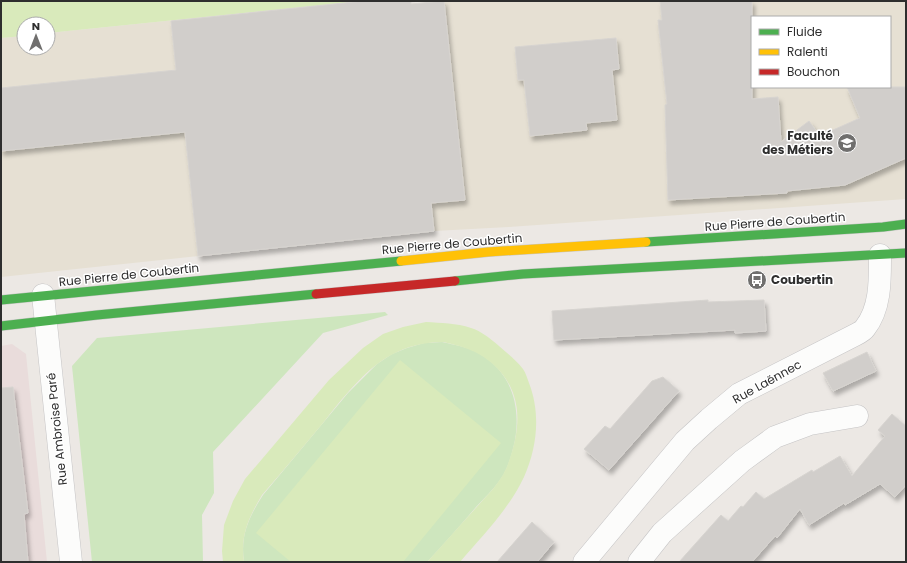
<svg xmlns="http://www.w3.org/2000/svg" width="907" height="563" font-family="Poppins,sans-serif">
<style>
.education{fill:#e6e0d3;fill-rule:evenodd}
.medical{fill:#e9dcdb}
.green{fill:#cee6be}
.pitch{fill:#d9eabb}
.building{fill:#d1cecb;stroke:#d7d4d0;filter:url(#shadow)}
.lines{fill:none;stroke-linecap:round;stroke-linejoin:round}
.street-casing{stroke:#c5c4c5;stroke-width:23}
.fast-casing{stroke:#c6c5c4;stroke-width:10}
.slow-casing{stroke:#c6c5c4;stroke-width:10}
.jam-casing{stroke:#c6c5c4;stroke-width:10}
.street{stroke:#fcfcfb;stroke-width:22}
.fast{stroke:#4caf50;stroke-width:9}
.slow{stroke:#ffc107;stroke-width:9}
.jam{stroke:#c62828;stroke-width:9}
.labels{text-anchor:middle;stroke-width:3;stroke-linejoin:round;paint-order:stroke}
.poi-label{font-size:12px;font-weight:bold;fill:#2e2e2e;stroke:#fff;text-anchor:end}
.street-label{font-size:12px;fill:#2e2e2e;stroke:#fff}
</style>
<defs>
<filter id="shadow"><feDropShadow dx="2.5" dy="4.5" stdDeviation="2" flood-color="#0004"/></filter>
</defs>
<rect width="100%" height="100%" fill="#ece8e4"/>
<path class="education" d="M363 1H411V4L437 1H906V199L509 227 434 231 1 277V38L24 36V48H48V33ZM752 17H890V87H752Z"/>
<path class="medical" d="M12 344 26 354 47 562H1V346Z"/>
<path class="green" d="M385 312 388 315 323 333 213 452 214 493 202 515 203 562H92L72 366 97 338Z
M442 342C455 345 469 347 480 354 511 372 521 406 515 440 512 454 508 469 500 480 493 490 484 498 476 507 460 526 444 544 427 562H244C240 535 249 517 263 495L348 393 377 364 392 354 407 348 424 343Z"/>
<path class="pitch" d="M1 1H363L48 33V24H24V36L1 38Z
M426 322C441 323 456 323 471 328 481 331 491 339 499 346 507 353 516 360 523 369 526 373 527 378 529 383 541 414 537 448 524 477 509 509 483 535 460 562H427C443 545 458 527 474 510 487 495 503 481 509 461 516 441 521 417 514 396 506 370 482 351 455 345 451 344 446 342 441 342 424 342 406 347 391 355 364 370 342 399 323 423 303 447 283 471 262 495 249 517 240 535 244 562H223L222 551 224 525 233 501 245 479 329 380 363 348 383 334 403 327Z
M400 360 501 443 403 562H291L256 533Z"/>
<path class="building" d="M363 1H411V4L444 1 465 200 431 203 434 231 198 256 185 132 1 151V88L176 70 171 21Z
M660 1H752V99L778 97 781 142 809 121 817 132 833 130 860 118 847 87H906V158L845 185 787 191V193L668 200 665 105 667 104 658 20H662Z
M616 38 619 69 612 70 617 120 586 123 587 130 530 136 524 80H518L515 47Z
M708 300V302L764 300 766 331 735 333V330L554 340 552 311Z
M867 352 876 371 833 391 823 373Z
M663 377 679 391 609 470 584 449 605 426 610 429 652 381Z
M13 387 28 513 24 514 28 562H1V388Z
M892 414 906 426V485L895 497 880 484 845 505 844 503 809 525 800 509 777 538 775 536 752 562H679L721 515 728 521 741 506 743 507 756 492 764 499 812 470 813 472 840 456 852 476 885 436 878 430Z
M532 522 554 542 537 562H497Z"/>
<g class="lines">
<defs>
<path id="street" d="M43 295 71 562
M584 562 685 441 709 419 739 394 855 335C859 333 863 331 865 328 881 308 880 279 880 255
M639 562 662 533 742 461 775 437 810 424 857 416"/>
<path id="fast" d="M646 242 883 227 906 224
M455 281 523 274 906 253
M1 300 401 261
M1 326 97 315 316 294"/>
<path id="slow" d="M401 261 488 252 646 242"/>
<path id="jam" d="M316 294 455 281"/>
</defs>
<use href="#street" class="street-casing"/>
<use href="#fast" class="fast-casing"/>
<use href="#slow" class="slow-casing"/>
<use href="#jam" class="jam-casing"/>
<use href="#street" class="street"/>
<use href="#fast" class="fast"/>
<use href="#slow" class="slow"/>
<use href="#jam" class="jam"/>
</g>
<defs>
<symbol id="university-disc" viewBox="-11 -11 22 22"><circle r="9.5" fill="#706f6e" stroke="#fff"/><path d="M0-5L7-2L0 1L-7-2ZM-4 1L0 2.5L4 1V4Q0 6-4 4Z" fill="#fff"/></symbol>
<symbol id="bus-disc" viewBox="-11 -11 22 22"><circle r="9.5" fill="#706f6e" stroke="#fff"/><path d="M-5-6H5V4H4V6H2V4H-2V6H-4V4H-5ZM-3.5-4V0h7V-4ZM-3.5 1.2v1.5H-2V1.2ZM2 1.2v1.5H3.5V1.2Z" fill="#fff"/></symbol>
</defs>
<g fill-rule="evenodd">
<use href="#university-disc" x="836" y="132" width="22" height="22"/>
<use href="#bus-disc" x="746" y="269" width="22" height="22"/>
</g>
<g class="labels">
<g class="poi-label">
<text x="833" y="140">Faculté<tspan x="833" dy="14">des Métiers</tspan></text>
<text x="771" y="284" text-anchor="start">Coubertin</text>
</g>
<g class="street-label">
<text transform="translate(775 222) rotate(-4)" y="4">Rue Pierre de Coubertin</text>
<text transform="translate(452 244) rotate(-5)" y="4">Rue Pierre de Coubertin</text>
<text transform="translate(129 275) rotate(-6)" y="4">Rue Pierre de Coubertin</text>
<text transform="translate(767 382) rotate(-29)" y="4">Rue Laënnec</text>
<text transform="translate(57 429) rotate(-96)" y="4">Rue Ambroise Paré</text>
</g>
</g>
<rect width="907" height="563" fill="none" stroke="#2e2e2e" stroke-width="4"/>
<rect x="751" y="16" width="140" height="72" fill="#ffffff" stroke="#ababab"/>
<rect x="759" y="29" width="20" height="6" fill="#4caf50" stroke="#ababab"/>
<text x="787" y="36" font-size="12" fill="#2e2e2e">Fluide</text>
<rect x="759" y="49" width="20" height="6" fill="#ffc107" stroke="#ababab"/>
<text x="787" y="56" font-size="12" fill="#2e2e2e">Ralenti</text>
<rect x="759" y="69" width="20" height="6" fill="#c62828" stroke="#ababab"/>
<text x="787" y="76" font-size="12" fill="#2e2e2e">Bouchon</text>
<g transform="translate(36 36)"><circle r="19" fill="#ffffff" stroke="#ababab"/>
<path d="M0-3L7 15L0 10L-7 15Z" fill="#706f6e"/>
<text y="-6" font-size="11" font-weight="bold" text-anchor="middle" fill="#2e2e2e">N</text>
</g>
</svg>
